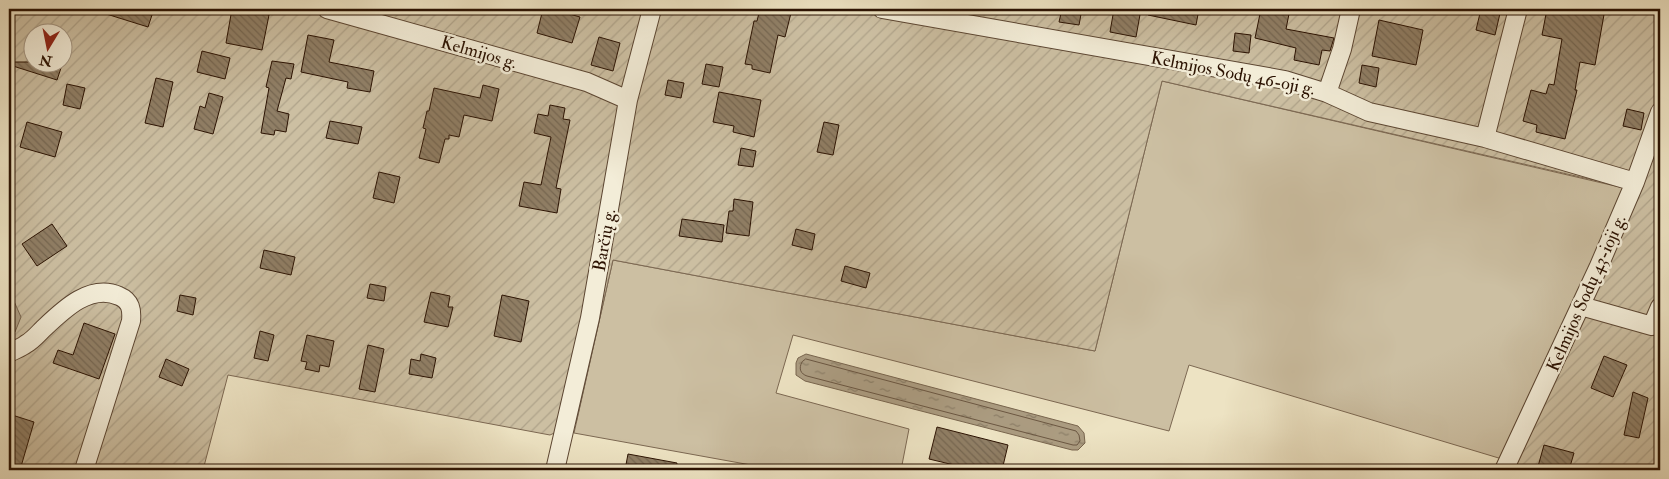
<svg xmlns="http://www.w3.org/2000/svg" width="1669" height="479" font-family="'IM FELL Double Pica',serif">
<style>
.green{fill:#ccbfa2;stroke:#7c6852}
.garden{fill:url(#garden-furrows);stroke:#7c6852;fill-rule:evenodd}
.water{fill:url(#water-ripples);stroke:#78654e}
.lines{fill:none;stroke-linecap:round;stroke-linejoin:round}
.shore{stroke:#6b5742;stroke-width:1}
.building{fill:url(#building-back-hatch);stroke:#2b1202}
.street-casing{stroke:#5c4632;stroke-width:20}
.street{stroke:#f3edd8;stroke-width:18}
.labels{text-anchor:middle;stroke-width:5;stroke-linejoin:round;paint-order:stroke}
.street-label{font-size:18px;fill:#2b1202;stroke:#f3edd8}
</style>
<defs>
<pattern id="garden-furrows" width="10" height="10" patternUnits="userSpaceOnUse" patternTransform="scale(1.25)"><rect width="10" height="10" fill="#ccbfa2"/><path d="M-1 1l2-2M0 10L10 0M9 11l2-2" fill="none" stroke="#afa38a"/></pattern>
<pattern id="water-ripples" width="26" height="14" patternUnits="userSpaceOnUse" patternTransform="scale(1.25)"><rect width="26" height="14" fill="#ab9c81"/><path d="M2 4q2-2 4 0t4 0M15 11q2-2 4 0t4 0" fill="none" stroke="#8b7e67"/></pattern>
<pattern id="building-back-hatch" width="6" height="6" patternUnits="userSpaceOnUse" patternTransform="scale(1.25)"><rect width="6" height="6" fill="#907f66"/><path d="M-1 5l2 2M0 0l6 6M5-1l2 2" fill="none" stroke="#766752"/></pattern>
</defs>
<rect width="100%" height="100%" fill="#ede3c3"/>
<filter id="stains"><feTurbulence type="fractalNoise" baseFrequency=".004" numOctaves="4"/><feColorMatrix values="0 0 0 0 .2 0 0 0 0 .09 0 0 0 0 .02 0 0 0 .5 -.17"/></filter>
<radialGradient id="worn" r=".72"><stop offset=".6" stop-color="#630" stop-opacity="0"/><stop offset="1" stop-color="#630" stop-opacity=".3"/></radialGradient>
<path class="green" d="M1162 81 1641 192 1512 462 1189 365 1169 431 793 335 776 393 909 429 901 470H750L751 465 574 433 613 260 1095 351Z"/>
<path class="garden" d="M9 9H1660V470H1510L1641 191 1162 81 1095 351 613 260 576 423 550 435 228 375 203 470H9ZM32 32H62V62H32Z"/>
<path class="water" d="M9 295 13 299 21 317 15 332 9 335Z
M806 354 1078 426 1084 433 1085 443 1078 450H1072L805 381 796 375V363L798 358Z"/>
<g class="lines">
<path class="shore" d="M806 359 1076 431 1079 435 1080 441 1077 445H1073L807 376C801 374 798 369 802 362Z"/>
</g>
<path class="building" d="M101 9H143L153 12 148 27 100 12Z
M232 9H266L265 14 269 15 262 50 226 43Z
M543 9H552L580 17 572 43 537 33Z
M760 9H792L785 37 778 35 770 73 752 69V65L745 64 754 21H757Z
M1062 9H1082L1079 25 1059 22Z
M1114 9H1141L1136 37 1110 32Z
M1149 9H1199L1196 25 1148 15Z
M1261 9 1289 14 1286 29 1334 38 1330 51 1322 50 1319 65 1294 60 1296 48 1255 38Z
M1481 9H1501L1495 35 1476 30Z
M1547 9H1605L1595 65 1580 62 1575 90H1577L1565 139 1536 132 1537 125 1523 121 1531 90 1546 94 1549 84 1554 85 1562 39 1542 35Z
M1379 20 1423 30 1416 65 1372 56Z
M1235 33 1251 35 1249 53 1233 51Z
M308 35 334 40 329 62 374 71 370 92 347 88 348 82 301 72Z
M599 37 620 43 613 71 591 65Z
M202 51 230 58 225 79 197 72Z
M272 61 294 64 291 79 286 78 277 111 289 114 286 132 275 130 274 135 261 133 269 88 266 87Z
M14 62H63L57 80 13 66Z
M706 64 723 67 719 87 702 84Z
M1362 65 1379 68 1376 87 1359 83Z
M156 78 173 82 163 127 145 123Z
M668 80 684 83 681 98 665 95Z
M67 84 85 88 80 109 63 105Z
M483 85 499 89 492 121 464 115 459 137 449 135V139H445L439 163 419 158 426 129 423 128 427 111H429L434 88 480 98Z
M719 92 761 100 754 137 733 132 734 126 713 122Z
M209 93 223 97 213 134 194 129 200 106 205 108Z
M550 105 565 108 563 119 570 120 556 188 561 189 557 213 519 206 524 182 541 185 551 137 534 133 538 114 548 116Z
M1627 109 1644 113 1641 130 1623 126Z
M330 121 362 127 358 144 326 138Z
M27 122 62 132 55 157 20 147Z
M824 122 839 125 833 155 817 152Z
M741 148 756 151 753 167 738 165Z
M379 172 400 177 394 203 373 198Z
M734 199 753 202 749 236 726 233 729 211H733Z
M682 219 724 225 722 242 679 236Z
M52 224 67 246 37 266 22 244Z
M796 229 815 234 812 250 792 245Z
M264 250 295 257 291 275 260 268Z
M845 266 870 273 866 288 841 281Z
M370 284 386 287 384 301 367 298Z
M431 292 450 296 448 307H453L448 327 424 322Z
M180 295 196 298 193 315 177 311Z
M502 295 529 301 521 342 494 336Z
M84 323 115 334 99 379 53 363 58 350 73 355Z
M260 331 274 335 268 361 254 358Z
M307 335 334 341 329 367 320 365 319 372 305 369 307 362 301 361Z
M368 345 384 349 375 392 359 389Z
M421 354 436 358 432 378 409 374 411 359 420 361Z
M1604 356 1627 365 1613 397 1591 388Z
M166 359 189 369 182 386 159 377Z
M1633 392 1648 398 1639 438 1624 435Z
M9 414 34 422 20 470H9Z
M937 427 1008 445 1002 470H975L929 459Z
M1544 445 1574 453 1569 470H1537Z
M628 454 677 463 676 470H625Z"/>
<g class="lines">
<defs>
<path id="street" d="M327 9 587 82 628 100
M882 9 1285 80 1327 93 1369 112 1485 138 1635 182
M1327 93 1342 49 1351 9
M1485 138 1518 9
M1581 306 1652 326 1660 307
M9 353C14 350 21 348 26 344 32 341 38 334 43 329 63 310 90 283 119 296 131 301 132 310 131 321L84 470
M555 470 590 318 628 100 652 9
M1504 470 1599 266 1635 182 1660 112"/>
</defs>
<use href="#street" class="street-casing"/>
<use href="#street" class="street"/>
</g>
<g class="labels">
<g class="street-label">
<text transform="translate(479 52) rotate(16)" y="6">Kelmijos g.</text>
<text transform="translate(1233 73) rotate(11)" y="6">Kelmijos Sodų 46-oji g.</text>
<text transform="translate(604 240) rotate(-80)" y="6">Barčių g.</text>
<text transform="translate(1586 293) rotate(-66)" y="6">Kelmijos Sodų 43-ioji g.</text>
</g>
</g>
<rect width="1669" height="479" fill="none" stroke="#ede3c3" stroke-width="30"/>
<rect x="10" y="10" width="1649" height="459" fill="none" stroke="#2b1202" stroke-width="2.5"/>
<rect x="15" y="15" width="1639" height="449" fill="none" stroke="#2b1202"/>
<g transform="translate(48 48) rotate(190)"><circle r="24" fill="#f3edd8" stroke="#a39582"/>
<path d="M0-4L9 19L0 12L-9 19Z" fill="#8f2418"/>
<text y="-8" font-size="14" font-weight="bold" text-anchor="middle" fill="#2b1202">N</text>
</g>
<rect width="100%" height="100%" filter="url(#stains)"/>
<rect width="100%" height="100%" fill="url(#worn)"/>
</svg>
